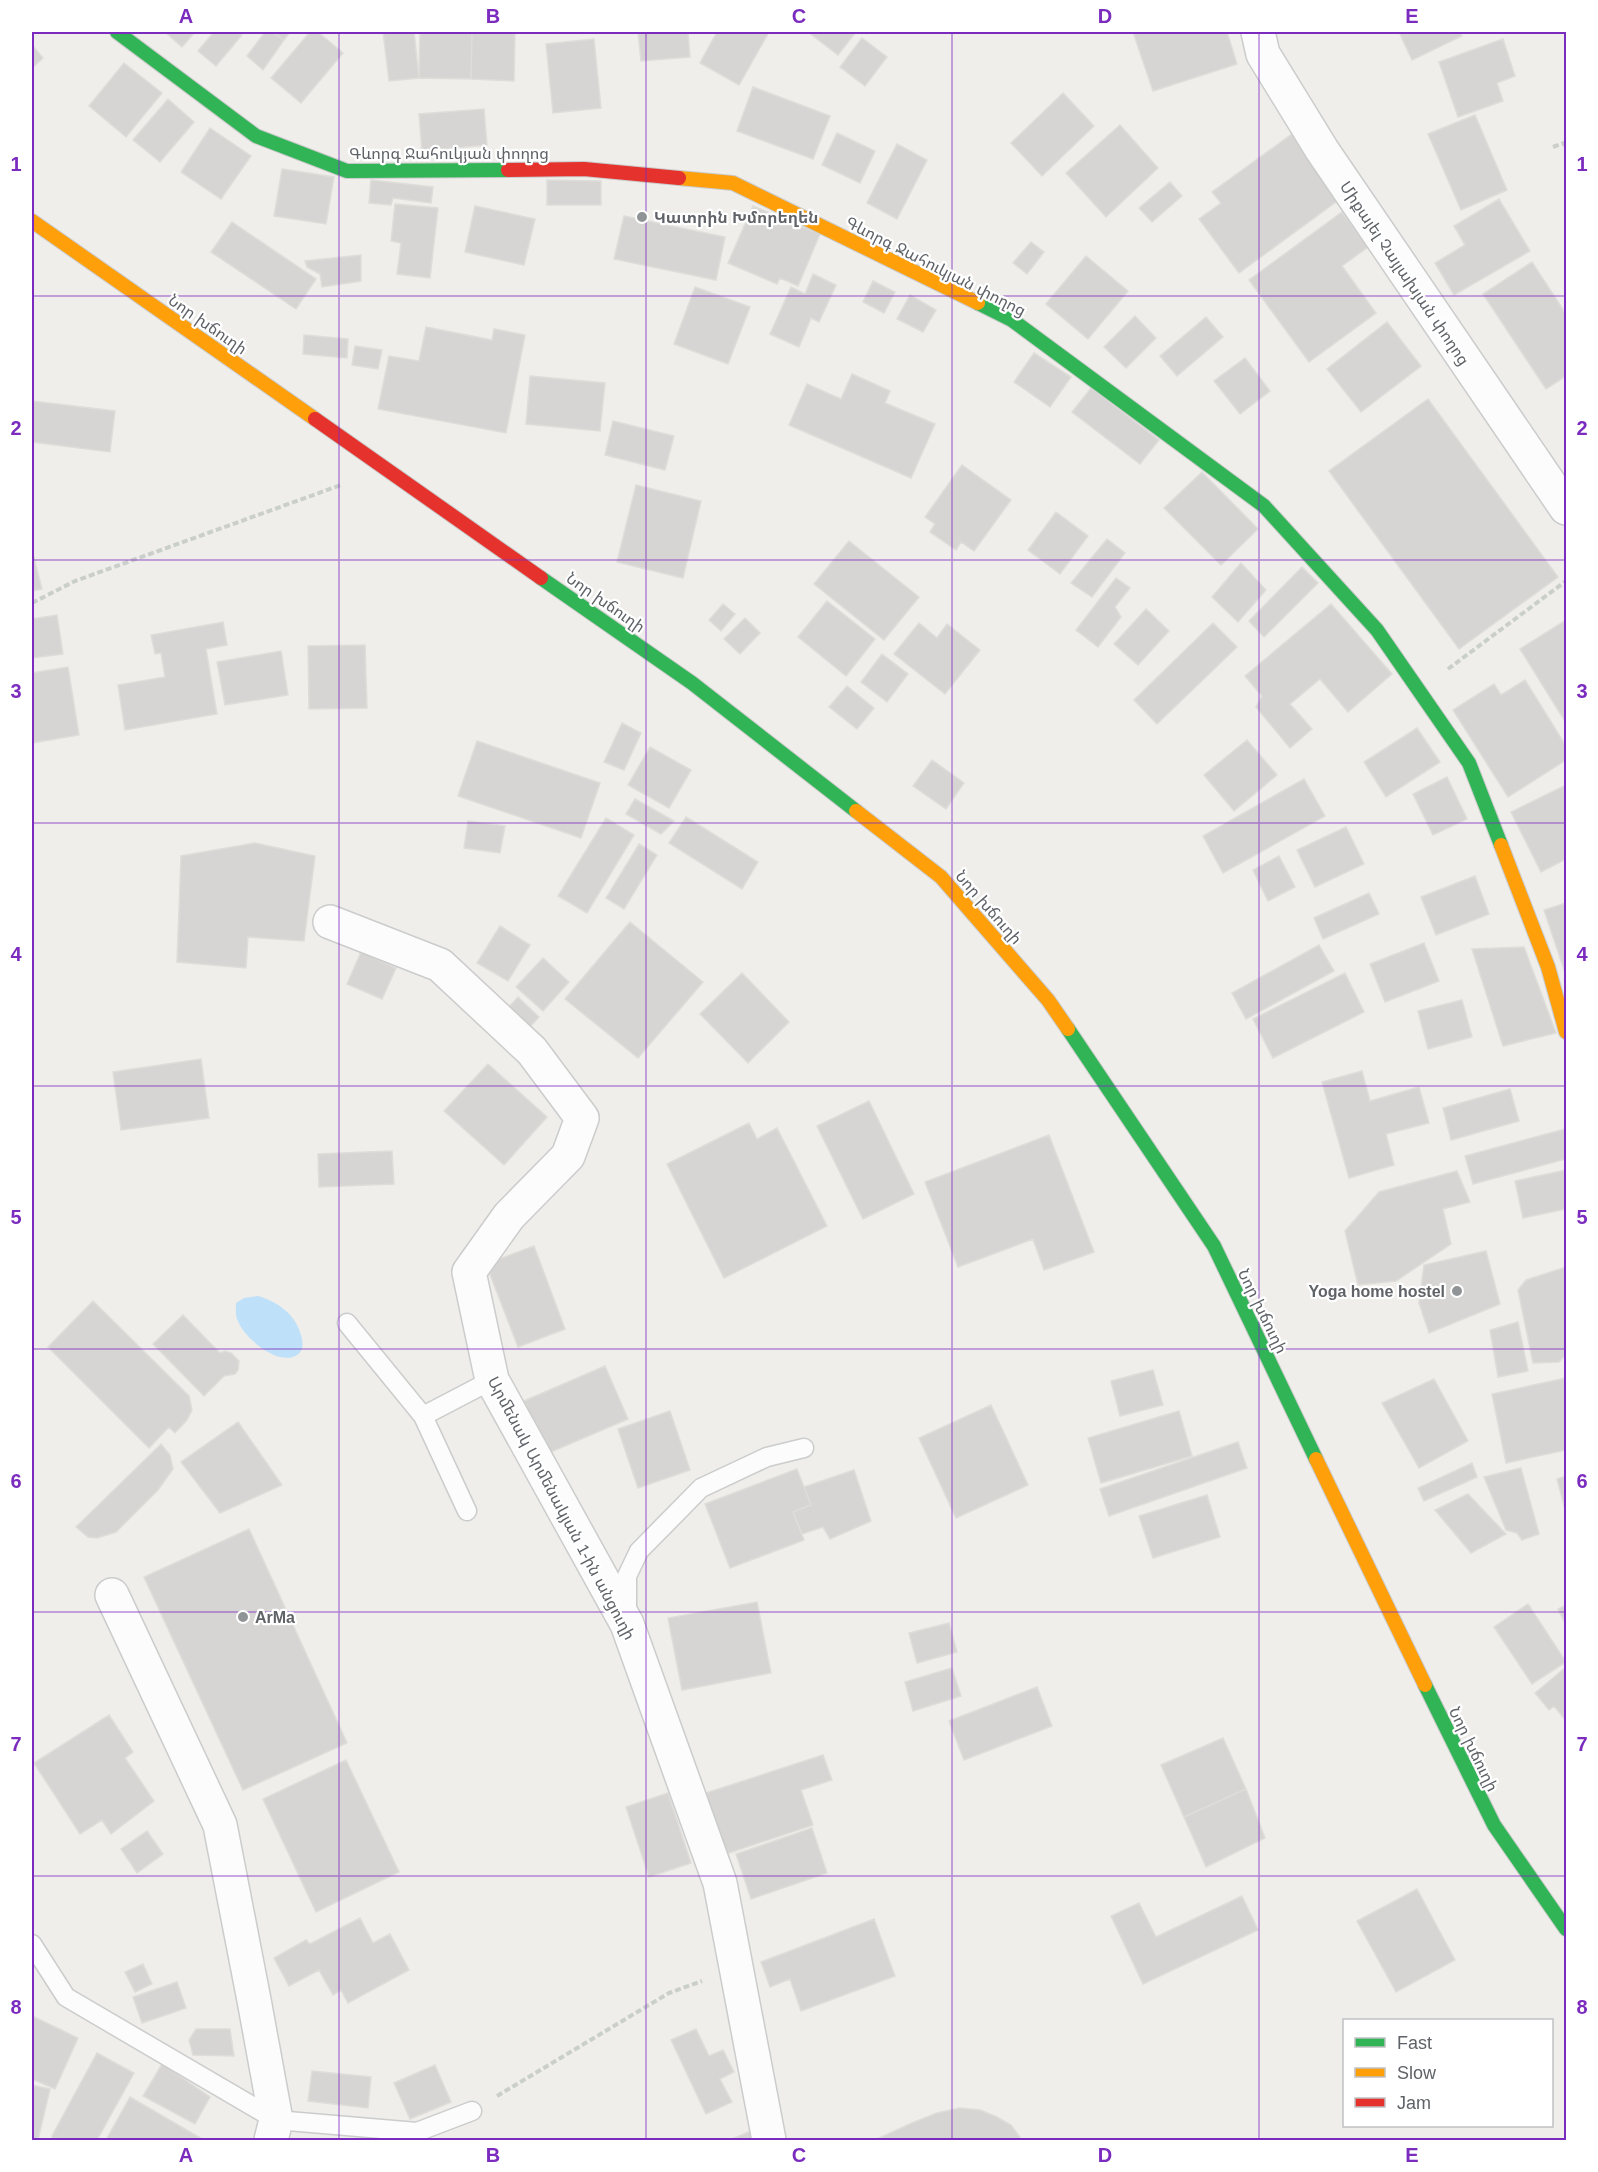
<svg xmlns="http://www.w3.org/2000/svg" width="1598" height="2172" font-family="Helvetica,'Noto Sans Armenian',sans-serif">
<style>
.water{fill:#bfe0f9}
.building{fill:#d6d5d3;stroke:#deddd9;stroke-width:1.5}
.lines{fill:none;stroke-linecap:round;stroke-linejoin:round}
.lane-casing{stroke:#cbcccc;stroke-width:21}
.street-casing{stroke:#cbcccc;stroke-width:36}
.fast-casing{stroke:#cacacb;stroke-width:16}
.slow-casing{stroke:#cacacb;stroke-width:16}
.jam-casing{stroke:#cacacb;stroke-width:16}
.path{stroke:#cacfcc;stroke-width:4;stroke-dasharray:6 3;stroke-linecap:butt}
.lane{stroke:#fdfcfc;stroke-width:18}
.street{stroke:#fdfcfc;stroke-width:33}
.fast{stroke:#30b455;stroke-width:14}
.slow{stroke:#ff9f0a;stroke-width:14}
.jam{stroke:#e5322d;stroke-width:14}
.grid{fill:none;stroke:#7b2cbf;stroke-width:1.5;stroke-opacity:0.55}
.poi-dot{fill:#919496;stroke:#fff;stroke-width:2}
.labels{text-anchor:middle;stroke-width:4.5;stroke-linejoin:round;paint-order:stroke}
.street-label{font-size:16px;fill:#5f6368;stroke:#fff}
.poi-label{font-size:16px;font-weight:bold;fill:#5f6368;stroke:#fff;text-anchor:start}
.neatline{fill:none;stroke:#7b2cbf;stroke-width:2}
.grid-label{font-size:20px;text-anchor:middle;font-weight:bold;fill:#7b2cbf}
</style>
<rect width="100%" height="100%" fill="#efeeea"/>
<path class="water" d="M258 1296C280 1303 297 1315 302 1339 303 1345 303 1351 297 1355 279 1367 244 1338 238 1321 235 1316 236 1309 236 1303L244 1298Z"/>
<path class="building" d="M165 32H195L182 47Z
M214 32H237L242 35 216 66 198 51Z
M265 32H272L284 40 263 70 247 56Z
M272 32H290L284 40Z
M310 32H318L343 53 301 103 271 78Z
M383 32H414L419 78 389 81Z
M420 32H472L471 79 419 78Z
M472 32H515L514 81 471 79Z
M638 32H688L690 57 641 61Z
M717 32H769L739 85 700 63Z
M808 32H856L838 55Z
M1133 32H1227L1237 64 1153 91Z
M1399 32H1460L1462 36 1412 60Z
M862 38 887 57 865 86 840 67Z
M594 39 601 108 553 113 546 44Z
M1503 39 1515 76 1497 83 1503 101 1458 117 1439 62Z
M32 45 43 58 32 68Z
M124 63 162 93 126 137 89 106Z
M753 87 830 116 813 159 737 131Z
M1063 93 1094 126 1042 176 1011 143Z
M168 99 194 122 160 162 133 140Z
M484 109 487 145 422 151 419 114Z
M1475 115 1507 190 1461 210 1428 134Z
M1120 125 1158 168 1106 217 1066 173Z
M210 128 251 156 221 199 181 172Z
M837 133 875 151 860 183 822 165Z
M1292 134 1340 199 1239 273 1199 219 1221 203 1212 192Z
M897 144 927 160 897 219 867 203Z
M282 169 334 177 326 224 274 216Z
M371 180 433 187 431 203 393 198 391 205 369 203Z
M547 180 601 181V205H547Z
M1170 182 1182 196 1152 222 1139 208Z
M1499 199 1530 251 1454 295 1435 263 1465 245 1454 226Z
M395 204 438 208 430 278 397 274 401 243 391 241Z
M475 206 535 219 524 265 465 252Z
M753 206 820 234 798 286 780 278 777 284 728 263Z
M1342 212 1368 247 1342 266 1376 313 1309 362 1249 280Z
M624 216 725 237 716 280 614 259Z
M232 222 316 279 296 309 211 252Z
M1031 242 1044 252 1027 274 1013 263Z
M361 255V281L322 287 320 274 307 267 305 261Z
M1086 256 1128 291 1088 339 1046 304Z
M1532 262 1566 314V376L1546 389 1483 294Z
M813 274 836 285 819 322 811 318 799 347 770 334 791 287 805 294Z
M873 281 895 292 884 313 863 302Z
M695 287 750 307 728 364 674 344Z
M910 295 936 310 923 332 897 319Z
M1135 316 1156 338 1126 368 1104 347Z
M1206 317 1223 337 1177 376 1160 356Z
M1387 322 1421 366 1361 412 1327 369Z
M426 327 492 340 494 329 525 335 506 433 378 409 389 356 419 361Z
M304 335 348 339 347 358 303 354Z
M355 346 382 350 378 369 352 365Z
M1034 353 1071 377 1050 407 1014 382Z
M1245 358 1270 391 1240 414 1214 381Z
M852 374 890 391 885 403 935 424 911 478 789 425 807 384 841 399Z
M530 376 605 383 600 431 526 424Z
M1091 388 1159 440 1140 464 1072 412Z
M1428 399 1558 577 1459 649 1329 471Z
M32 401 115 411 110 452 32 442Z
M613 421 674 436 665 470 605 455Z
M962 465 1011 500 974 551 961 542 956 550 930 532 935 524 925 517Z
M1202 472 1258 529 1221 565 1164 508Z
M636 485 701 501 683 578 617 562Z
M1056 512 1088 536 1060 574 1028 550Z
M1107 539 1125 553 1092 597 1071 583Z
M849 541 919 597 884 640 814 584Z
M32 550 42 589 32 591Z
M1241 563 1266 590 1238 622 1212 597Z
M1302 567 1318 583 1264 637 1249 621Z
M1116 578 1130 588 1115 607 1121 617 1098 647 1076 630Z
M827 601 875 639 846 676 798 637Z
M723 604 735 614 721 631 709 620Z
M1331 604 1392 674 1348 712 1320 679 1290 704 1312 729 1290 748 1256 707 1262 696 1245 676Z
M1146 609 1169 631 1138 665 1114 644Z
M57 615 63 654 32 658V619Z
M745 618 760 633 740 654 724 639Z
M1566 620V723L1520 649Z
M223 622 227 645 206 649 217 714 125 730 118 685 165 677 161 653 155 654 151 635Z
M919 623 937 638 947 624 980 650 945 694 894 654Z
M1213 623 1237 647 1157 724 1134 700Z
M365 645 367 708 309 709 308 646Z
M281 651 288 695 225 705 217 662Z
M882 654 908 674 887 702 861 682Z
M68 667 79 735 32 743V673Z
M1525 680 1566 746V760L1508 797 1453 710 1494 684 1501 695Z
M847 686 874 708 857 729 829 707Z
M622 723 641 733 624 770 604 762Z
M1417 728 1440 762 1386 797 1364 762Z
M1247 740 1277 775 1234 811 1204 775Z
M477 741 600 783 581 838 458 796Z
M650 747 691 770 669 808 628 785Z
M932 760 964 783 946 809 913 786Z
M1447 777 1467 819 1433 835 1413 794Z
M1304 779 1325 816 1223 873 1203 836Z
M1566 785V859L1541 872 1511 812Z
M635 799 674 821 661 834 626 814Z
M686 817 758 862 742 889 669 843Z
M606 818 634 835 587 913 558 896Z
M468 821 505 826 500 853 464 848Z
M1346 827 1364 864 1315 887 1297 850Z
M255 843 315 856 304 941 248 937 246 968 177 962 181 856Z
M639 844 657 855 624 909 606 898Z
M1279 856 1295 887 1268 901 1253 870Z
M1475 876 1489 914 1436 935 1421 897Z
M1369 893 1379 914 1323 939 1314 918Z
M1566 903V973H1565L1544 910Z
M630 922 703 982 638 1058 565 999Z
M500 926 530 945 508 981 477 963Z
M1424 943 1439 981 1385 1002 1370 964Z
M1319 945 1334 971 1246 1019 1232 993Z
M1524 947 1556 1033 1503 1046 1472 949Z
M361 952 396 968 382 999 347 984Z
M543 958 569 982 543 1011 516 987Z
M742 973 789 1022 748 1063 700 1014Z
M1345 973 1364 1012 1273 1058 1253 1019Z
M518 997 539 1017 528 1029 507 1009Z
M1462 1000 1472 1037 1428 1049 1418 1011Z
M201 1059 209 1118 121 1130 113 1072Z
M488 1064 547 1117 504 1165 444 1111Z
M1362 1071 1370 1101 1419 1087 1429 1123 1386 1134 1394 1165 1349 1178 1322 1082Z
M1510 1089 1519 1121 1451 1140 1443 1108Z
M869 1101 914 1194 863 1219 817 1126Z
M749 1123 757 1139 777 1128 827 1226 724 1278 667 1164Z
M1565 1129 1566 1159 1473 1184 1465 1156Z
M1049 1135 1094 1252 1044 1270 1033 1239 958 1267 925 1182Z
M392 1151 394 1184 319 1187 318 1154Z
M1566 1170V1209L1523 1218 1515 1181Z
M1457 1171 1470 1202 1443 1209 1451 1244 1396 1281 1358 1285 1345 1231 1379 1192Z
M534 1246 565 1329 518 1347 486 1264Z
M1486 1251 1500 1304 1429 1333 1419 1303 1424 1265Z
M1566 1267V1355L1559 1362 1533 1363 1518 1290 1526 1280Z
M93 1301 189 1396 192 1410 187 1420 175 1433 169 1427 149 1448 48 1347Z
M183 1315 220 1353 225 1351 231 1353 239 1361 238 1370 235 1374 224 1376 204 1396 153 1344Z
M1518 1322 1528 1371 1498 1377 1490 1330Z
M605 1366 628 1419 546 1454 524 1401Z
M1153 1370 1163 1405 1120 1416 1111 1381Z
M1566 1378V1450L1506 1463 1492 1394Z
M1434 1379 1468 1441 1419 1468 1382 1403Z
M991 1405 1028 1485 956 1518 919 1438Z
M670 1411 690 1470 638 1488 618 1429Z
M1179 1411 1192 1456 1101 1483 1088 1438Z
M238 1422 282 1485 220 1513 181 1462Z
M1238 1442 1247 1468 1109 1516 1100 1489Z
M161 1444 170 1455 173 1469 158 1490 116 1532 97 1538 88 1537 76 1527Z
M1472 1463 1477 1477 1424 1501 1418 1488Z
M1521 1468 1539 1534 1522 1540 1517 1533 1506 1530 1484 1477Z
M797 1469 811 1505 793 1512 804 1540 730 1568 705 1504Z
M854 1470 871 1521 830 1539 823 1527 802 1534 793 1512 811 1505 804 1487Z
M1566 1476V1513L1557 1479Z
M1468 1494 1506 1534 1471 1553 1435 1510Z
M1207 1495 1220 1537 1153 1558 1139 1516Z
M249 1529 347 1743 243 1790 144 1577Z
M757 1602 771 1673 682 1690 668 1618Z
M1528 1604 1566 1662 1532 1684 1494 1627Z
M1566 1605V1625L1558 1609Z
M949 1623 957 1652 917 1663 909 1633Z
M1566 1667V1721L1554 1706 1549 1710 1535 1693Z
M952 1668 961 1696 913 1711 905 1682Z
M1037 1687 1052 1726 964 1760 949 1721Z
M109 1715 133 1752 125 1758 154 1801 111 1834 102 1820 80 1834 34 1763Z
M1223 1738 1246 1789 1184 1817 1161 1765Z
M823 1755 832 1780 801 1790 813 1825 723 1855 703 1794Z
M346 1760 399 1872 316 1912 263 1799Z
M1246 1789 1265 1838 1206 1867 1184 1817Z
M668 1793 691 1863 649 1877 626 1807Z
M812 1828 827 1873 751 1899 736 1854Z
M147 1831 163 1854 137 1873 121 1849Z
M1417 1889 1455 1960 1396 1992 1357 1921Z
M1242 1896 1258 1930 1143 1984 1111 1916 1139 1903 1156 1937Z
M360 1918 373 1943 390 1934 409 1970 348 2003 341 1990 333 1995 319 1970 289 1986 274 1958 306 1940 310 1944Z
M874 1919 895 1976 801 2011 790 1979 770 1987 761 1962Z
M143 1964 152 1984 135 1992 125 1972Z
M177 1982 186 2008 142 2023 133 1997Z
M32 2016 78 2038 55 2089 32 2079Z
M196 2029H230L234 2056 193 2055 189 2040Z
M696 2029 709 2056 723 2050 734 2072 720 2079 732 2102 706 2114 671 2040Z
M97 2053 134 2073 97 2140H52V2136Z
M162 2064 210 2097 195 2124 143 2096Z
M435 2065 451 2102 410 2119 394 2083Z
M312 2071 371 2077 368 2108 308 2101Z
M32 2085 50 2089 38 2140H32Z
M130 2097 204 2140H106Z
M960 2108 980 2110 997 2117 1011 2125 1022 2140H875L912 2123 937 2113Z
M753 2130 757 2140H730Z"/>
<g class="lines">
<defs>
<path id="lane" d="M347 1323 423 1416 467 1511
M423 1416 492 1380
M627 1613V1576L639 1551 701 1488 767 1457 804 1448
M32 1944 66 1997 276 2120 417 2132 472 2111"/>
<path id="street" d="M1258 32 1263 54 1322 150 1566 508
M330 922 440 965 532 1051 582 1118 568 1156 509 1216 469 1272 492 1380 627 1624 720 1883 769 2140
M112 1595 220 1825 254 2000 276 2120 271 2140"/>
<path id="fast" d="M117 32 256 136 347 171 508 170
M978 303 1012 320 1264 506 1377 630 1469 763 1501 845
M541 578 692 683 856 811
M1068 1029 1214 1246 1316 1459
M1425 1685 1494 1825 1566 1929"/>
<path id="slow" d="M679 178 733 183 978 303
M32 221 315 419
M856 811 941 877 1048 1000 1068 1029
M1501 845 1548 967 1566 1032
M1316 1459 1425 1685"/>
<path id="jam" d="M508 170 584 169 679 178
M315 419 541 578"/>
</defs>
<use href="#lane" class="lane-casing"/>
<use href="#street" class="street-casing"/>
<use href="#fast" class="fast-casing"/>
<use href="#slow" class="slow-casing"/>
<use href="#jam" class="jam-casing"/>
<path class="path" d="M1553 147 1564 143 1566 148
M32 603 75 581 341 485
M1448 669 1566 581
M497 2096 669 1993 702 1981"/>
<use href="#lane" class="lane"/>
<use href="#street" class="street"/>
<use href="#fast" class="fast"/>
<use href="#slow" class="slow"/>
<use href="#jam" class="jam"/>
</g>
<path class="grid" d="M339 32V2140M646 32V2140M952 32V2140M1259 32V2140M32 296H1566M32 560H1566M32 823H1566M32 1086H1566M32 1349H1566M32 1612H1566M32 1876H1566"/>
<g class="poi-dot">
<circle cx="642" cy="217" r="6"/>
<circle cx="1457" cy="1291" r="6"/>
<circle cx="243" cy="1617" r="6"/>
</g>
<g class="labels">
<g class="street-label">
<text x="449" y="159">Գևորգ Ջահուկյան փողոց</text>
<text transform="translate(936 266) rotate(27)" y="6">Գևորգ Ջահուկյան փողոց</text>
<text transform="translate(1405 273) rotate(56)" y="6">Միքայել Չայլախյան փողոց</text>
<text transform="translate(208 324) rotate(35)" y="6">Նոր խճուղի</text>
<text transform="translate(606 602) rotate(35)" y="6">Նոր խճուղի</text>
<text transform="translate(989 907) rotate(49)" y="6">Նոր խճուղի</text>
<text transform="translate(1263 1311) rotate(64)" y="6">Նոր խճուղի</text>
<text transform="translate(562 1508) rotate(62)" y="6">Արմենակ Արմենակյան 1-ին անցուղի</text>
<text transform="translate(1474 1749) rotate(64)" y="6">Նոր խճուղի</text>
</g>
<g class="poi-label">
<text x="654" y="223">Կատրին Խմորեղեն</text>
<text x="1445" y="1297" text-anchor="end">Yoga home hostel</text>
<text x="255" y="1623">ArMa</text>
</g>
</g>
<rect width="1598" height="2172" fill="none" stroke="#ffffff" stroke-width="66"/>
<rect x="1343" y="2019" width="210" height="108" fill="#ffffff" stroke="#bfc1c3" stroke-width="1.5"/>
<rect x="1355" y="2038" width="30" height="9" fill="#30b455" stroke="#bfc1c3" stroke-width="1.5"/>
<text x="1397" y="2049" font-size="18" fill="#5f6368">Fast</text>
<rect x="1355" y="2068" width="30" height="9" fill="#ff9f0a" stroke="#bfc1c3" stroke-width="1.5"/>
<text x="1397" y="2079" font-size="18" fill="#5f6368">Slow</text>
<rect x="1355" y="2098" width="30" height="9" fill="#e5322d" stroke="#bfc1c3" stroke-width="1.5"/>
<text x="1397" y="2109" font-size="18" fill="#5f6368">Jam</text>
<rect x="33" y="33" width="1532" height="2106" class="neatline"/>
<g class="grid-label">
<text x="186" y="23">A</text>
<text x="493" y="23">B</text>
<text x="799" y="23">C</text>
<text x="1105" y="23">D</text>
<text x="1412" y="23">E</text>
<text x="16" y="171">1</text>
<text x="1582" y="171">1</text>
<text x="16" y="435">2</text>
<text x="1582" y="435">2</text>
<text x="16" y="698">3</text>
<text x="1582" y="698">3</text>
<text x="16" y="961">4</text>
<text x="1582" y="961">4</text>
<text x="16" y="1224">5</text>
<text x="1582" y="1224">5</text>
<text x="16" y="1488">6</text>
<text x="1582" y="1488">6</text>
<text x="16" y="1751">7</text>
<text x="1582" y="1751">7</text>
<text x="16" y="2014">8</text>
<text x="1582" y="2014">8</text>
<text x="186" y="2162">A</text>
<text x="493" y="2162">B</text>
<text x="799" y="2162">C</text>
<text x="1105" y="2162">D</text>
<text x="1412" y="2162">E</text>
</g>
</svg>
